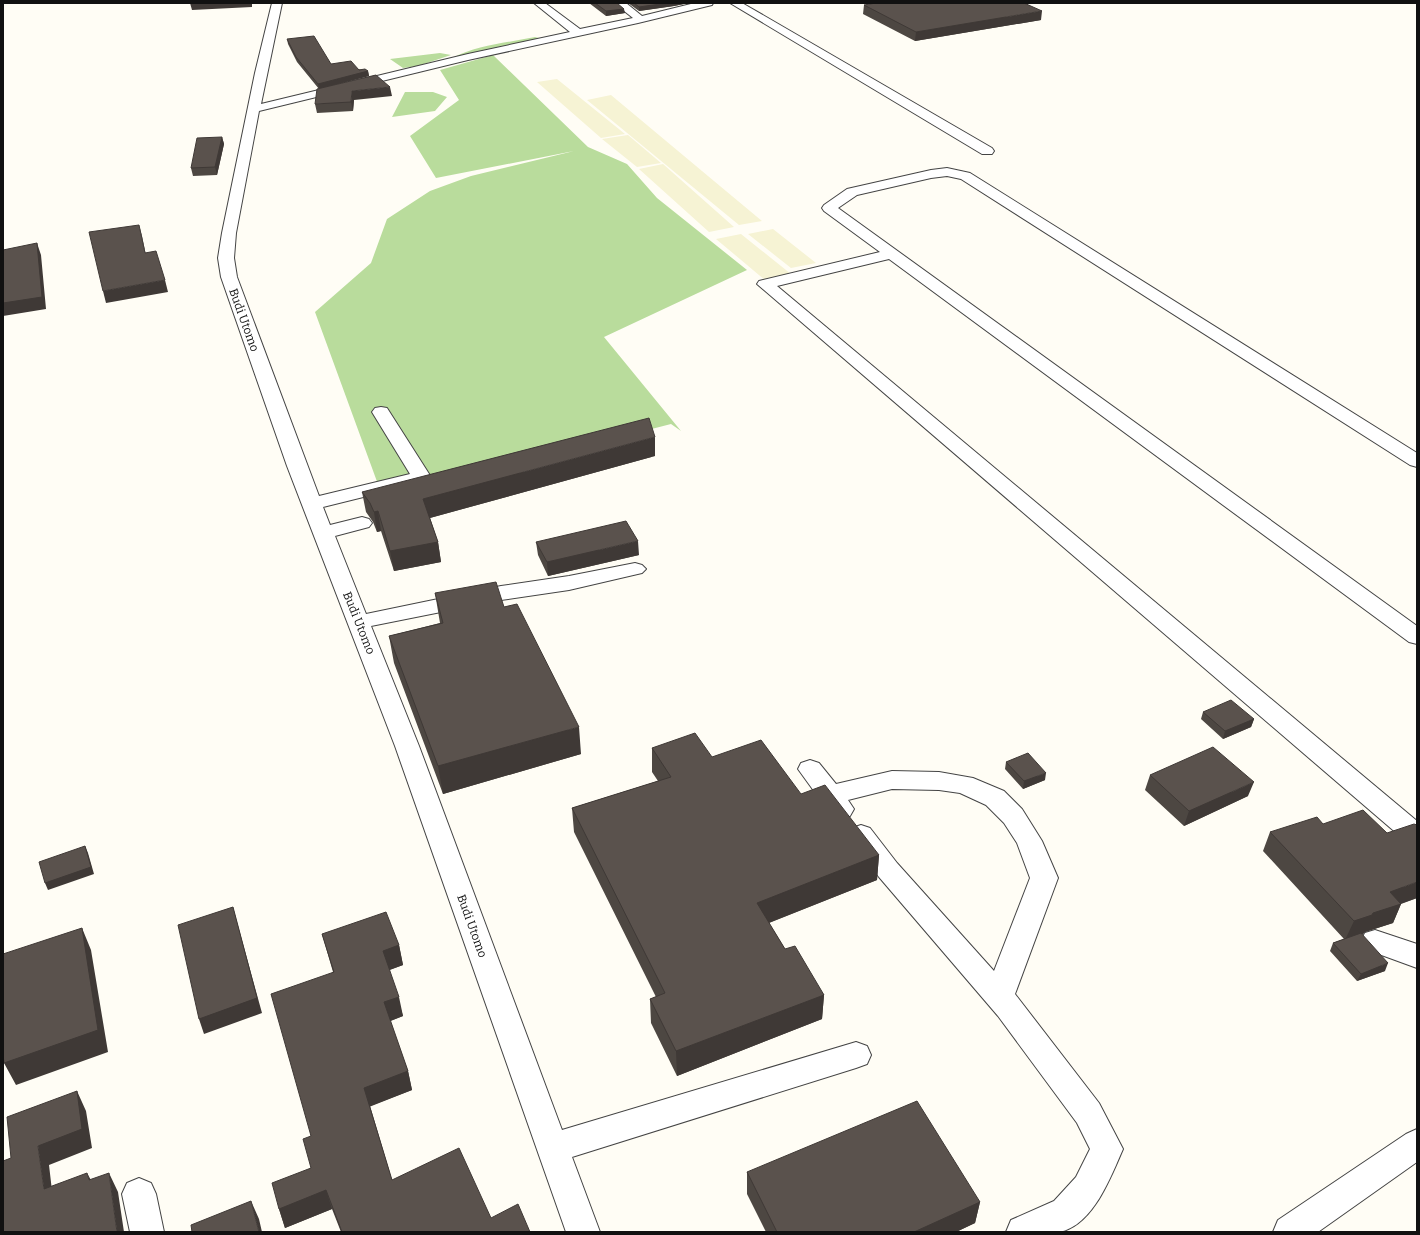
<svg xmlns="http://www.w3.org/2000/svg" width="1420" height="1235" font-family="Bitter,serif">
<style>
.farmland{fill:#f6f3d4}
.forest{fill:#b9dc9c}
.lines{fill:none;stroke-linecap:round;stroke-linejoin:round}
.minor-casing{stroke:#444;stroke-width:2}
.minor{fill:#fff;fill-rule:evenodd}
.wall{fill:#4d4742}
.shaded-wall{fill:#3f3936}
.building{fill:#5a524d;stroke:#3f3936}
.labels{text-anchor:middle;stroke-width:4;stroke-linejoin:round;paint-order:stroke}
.street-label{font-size:12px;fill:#111;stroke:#fff}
</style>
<rect width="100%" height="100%" fill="#fffdf5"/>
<path class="farmland" d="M557 79 625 134 601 138 537 82Z
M611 95 702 171 762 221 739 225 587 100Z
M628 135 661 163 637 167 602 139Z
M663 164 734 227 709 232 639 169Z
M773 229 816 263 791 268 748 234Z
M741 234 791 274 765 280 716 239Z"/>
<path class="forest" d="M535 37 543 39 452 58C478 45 506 43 535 37Z
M440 53 451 55 418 66 403 68 390 59Z
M493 55 588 147 627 164 657 198 747 270 604 337 681 431 671 424 383 498 315 312 371 263 387 219 430 191 471 176 574 151 436 178 410 136 459 100 440 70Z
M405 92H433L447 97 435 111 392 117Z"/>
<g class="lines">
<defs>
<path id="minor" d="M272 3H282L261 104 468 54 570 32 534 3H545L580 29 633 18 614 3H626L642 16 695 3H713L712 5 638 23 468 60 259 111 236 233 234 258 237 277 319 496 410 474 372 412 375 408 381 407 387 408 431 477 428 481 323 507 330 525 362 517 369 519 372 523 369 527 335 536 366 614 501 586 569 576 635 563 642 565 646 569 642 573 569 590 501 600 371 626 419 746 562 1130 856 1042 867 1046 871 1055 867 1064 856 1068 572 1157 600 1232H566L395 746 287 466 221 277 218 258 222 233 255 73Z
M730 3H742L992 148 994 151 992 154H982Z
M947 168 970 173 1417 453V467L1410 465 961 179 947 176 931 178 857 195 838 208 1417 626V644L1409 642 889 259 777 286 1417 821V846L1408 843 757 284 759 281 880 252 824 211 822 208 824 205 847 189 931 170Z
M810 760 819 763 836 784 892 771 939 772 973 778 1004 791 1022 809 1042 841 1058 878 1015 994 1099 1103 1123 1149C1111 1176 1093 1226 1059 1232 1046 1234 1021 1232 1006 1232L1011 1220 1054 1201 1076 1177 1090 1149 1077 1123 998 1016 879 877 848 835 852 828 861 825 870 828 897 863 994 971 1030 878 1017 843 1004 823 986 805 960 793 939 790 892 789 848 800 854 809 850 816 841 818 832 816 798 769 801 763Z
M1375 930 1417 944V968L1365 949 1361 941 1365 933Z
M1417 1129V1162L1318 1232H1273L1278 1220 1406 1134Z
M139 1178 151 1183 156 1194 164 1232H130L122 1194 127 1183Z"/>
</defs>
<use href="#minor" class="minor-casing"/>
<use href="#minor" class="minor"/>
</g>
<path class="wall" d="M589 3H617L625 13 606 16Z
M628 3H689L674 6 639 11Z
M864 5 1041 20 915 41 863 14Z
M287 39 331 64 368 71 369 76 319 89 297 62 288 44Z
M392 96 354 100 353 111 317 113 315 104Z
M222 137 224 144 217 175 193 176 191 168Z
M655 456 430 518 438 542 441 562 394 571 381 531 377 532 373 522 366 512 362 492Z
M536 542 639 555 548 576 538 555Z
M435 593 504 607 581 754 443 794 394 663 389 636 440 623Z
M1203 712 1254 719 1251 727 1223 739 1201 719Z
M652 748 712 757 801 794 879 855 877 880 769 923 785 949 824 995 822 1019 677 1076 651 1023 650 999 656 997 574 832 572 808 658 781 652 772Z
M1006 762 1045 780 1023 789 1005 769Z
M1150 775 1248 796 1184 826 1145 790Z
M1323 824 1417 898 1401 904 1393 923 1365 932 1363 934H1361L1385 971 1357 981 1330 951 1333 943 1344 939 1263 851 1270 832Z
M322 934 399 945 403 965 389 970 403 1016 390 1021 408 1071 412 1090 370 1106 392 1180 491 1218 530 1232H341L332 1209 285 1228 279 1209 311 1168V1136L333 972Z
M747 1172 980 1202 975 1223 956 1232H766L747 1194Z"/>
<path class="shaded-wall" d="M190 3H252V7L192 10Z
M667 3H689L674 6 639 11V7Z
M624 9 625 13 606 16V11Z
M1042 11 1041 20 915 41 916 32Z
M368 71 369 76 319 89 318 84Z
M390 87 392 96 354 100 353 111 351 102 352 91Z
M222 137 224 144 217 175 215 167Z
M139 225 142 236 148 265 145 253Z
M37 243 41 255 46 309 3 316V303Z
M165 280 168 292 106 303 103 291Z
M655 437V456L426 519 423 499Z
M378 511 381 531 377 532 374 512Z
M638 541 639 555 548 576 547 562Z
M438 542 441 562 394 571 390 551Z
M1254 719 1251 727 1223 739 1225 731Z
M579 727 581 754 443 794 438 766Z
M1046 773 1045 780 1023 789 1024 781Z
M1254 782 1248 796 1184 826 1189 811Z
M85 846 88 853 94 874 48 890 45 883Z
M879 855 877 880 756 928 757 903Z
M1417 882V898L1394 906 1401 904 1393 923 1365 932 1363 934 1345 940 1354 921 1390 892Z
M233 907 237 922 262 1013 204 1034 199 1019Z
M82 928 91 950 108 1052 16 1085 4 1063Z
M399 945 403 965 387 971 383 951Z
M1388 963 1385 971 1357 981 1361 974Z
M824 995 822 1019 677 1076 676 1051Z
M399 997 403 1016 388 1022 384 1002Z
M408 1071 412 1090 369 1107 364 1088Z
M77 1091 86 1111 92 1148 49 1165 54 1208 44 1189 38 1146Z
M87 1173 97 1191 89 1180Z
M109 1173 118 1192 124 1232H117Z
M326 1190 332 1209 285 1228 279 1209Z
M251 1201 259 1219 262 1232H259Z
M980 1202 975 1223 956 1232H914Z"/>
<path class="building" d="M595 3H617L624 9 606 11Z
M634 3H667L639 7Z
M876 3H1024L1042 11 916 32 864 5Z
M314 36 331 64 351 61 359 70 365 69 368 71 318 84 296 57 287 39Z
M376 75 390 87 352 91 351 102 315 104 317 89Z
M222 137 215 167 191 168 197 138Z
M139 225 145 253 156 251 165 280 103 291 89 232Z
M37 243 42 297 3 303V250Z
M649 418 655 437 423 499 438 542 390 551 378 511 374 512 370 503 362 492Z
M626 521 638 541 547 562 536 542Z
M496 582 504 607 517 604 579 727 438 766 389 636 443 623 435 593Z
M1231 700 1254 719 1225 731 1203 712Z
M695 733 712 757 761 740 801 794 825 785 879 855 757 903 785 949 795 946 824 995 676 1051 650 999 665 993 572 808 671 777 652 748Z
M1213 747 1254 782 1189 811 1150 775Z
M1028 753 1046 773 1024 781 1006 762Z
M1363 810 1387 833 1414 824 1417 825V882L1390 892 1401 904 1373 913 1372 915 1354 921 1270 832 1317 817 1323 824Z
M85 846 91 867 45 883 39 862Z
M233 907 257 998 199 1019 178 925Z
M386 912 399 945 383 951 399 997 384 1002 408 1071 364 1088 392 1180 459 1148 491 1218 518 1204 530 1232H342L326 1190 279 1209 272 1183 311 1168 303 1139 311 1136 271 994 334 972 322 934Z
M82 928 98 1030 4 1063 3 1055V954Z
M1361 933 1388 963 1361 974 1333 943Z
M77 1091 82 1129 38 1146 44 1189 87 1173 89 1180 109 1173 117 1232H3V1161L11 1158 7 1117Z
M917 1101 980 1202 914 1232H777L747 1172Z
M251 1201 259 1232H192L191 1225Z"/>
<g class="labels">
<g class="street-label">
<text transform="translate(244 320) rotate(70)" y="4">Budi Utomo</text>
<text transform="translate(359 623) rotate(68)" y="4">Budi Utomo</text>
<text transform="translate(472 926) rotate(70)" y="4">Budi Utomo</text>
</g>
</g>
<rect width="1420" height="1235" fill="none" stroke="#111111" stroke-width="8"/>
</svg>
